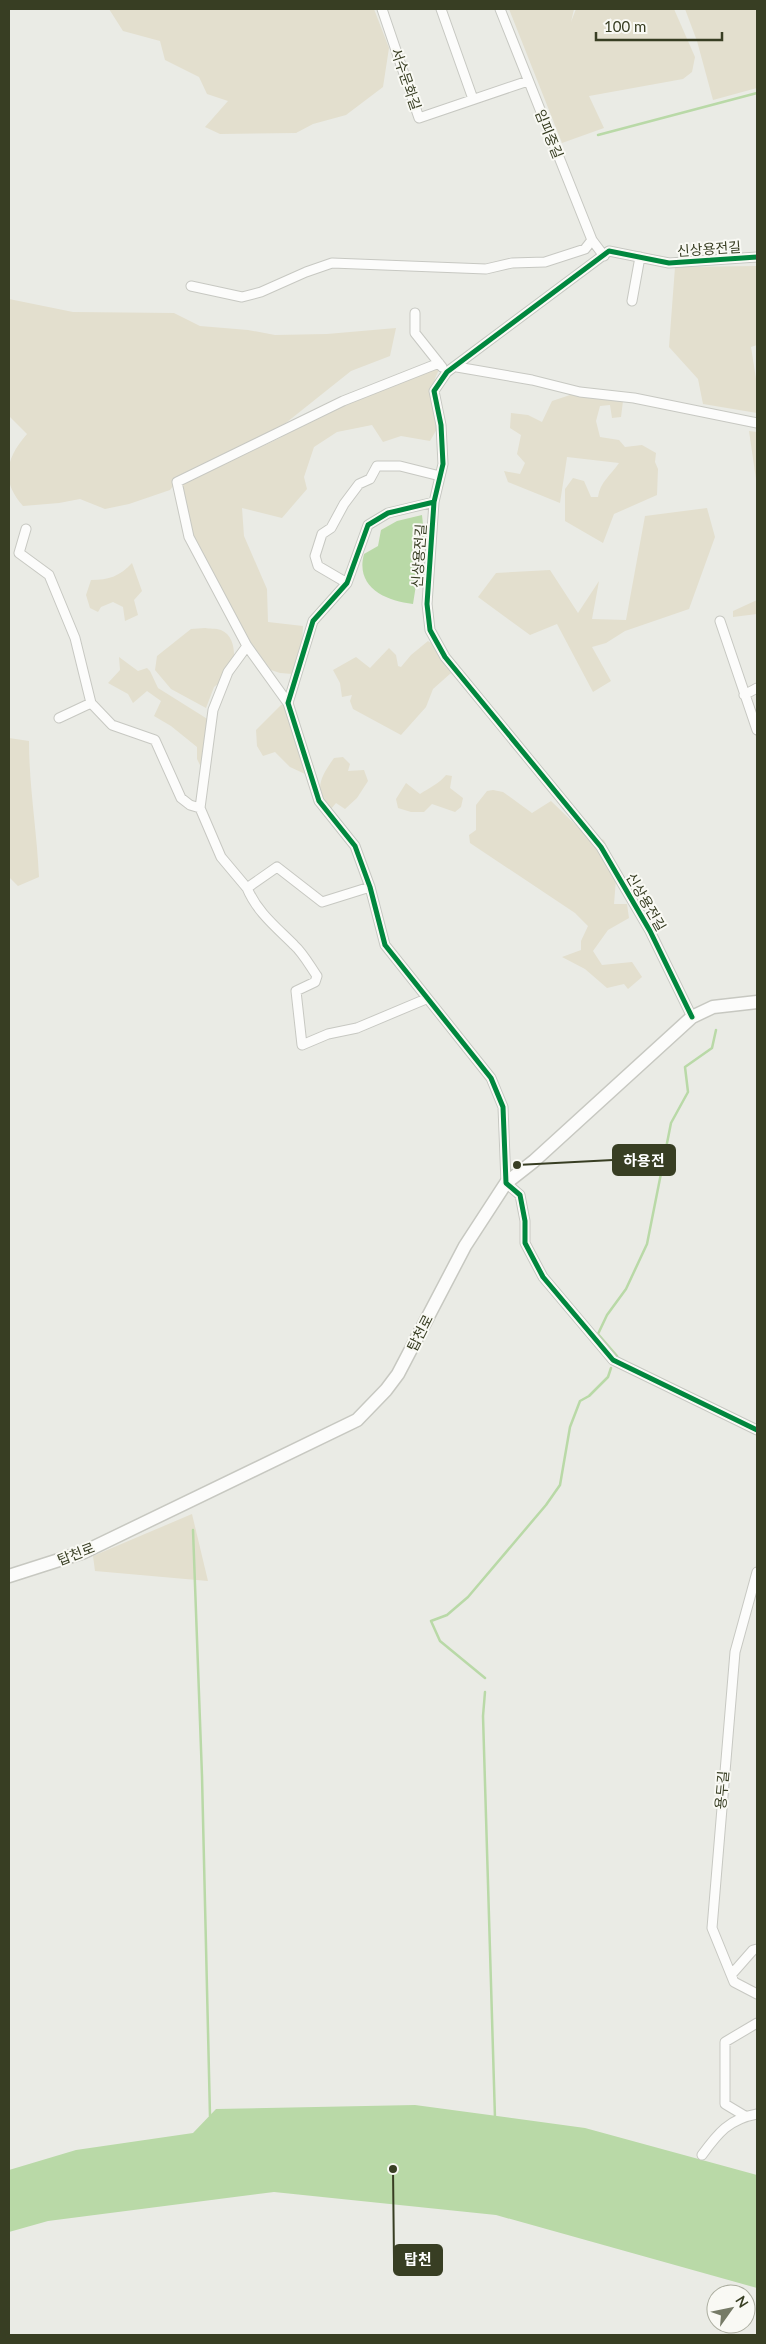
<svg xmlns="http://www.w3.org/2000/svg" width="766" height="2344" font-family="Lato,'Noto Sans KR',sans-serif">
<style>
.green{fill:#e3dfce}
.water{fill:#b9d9a7}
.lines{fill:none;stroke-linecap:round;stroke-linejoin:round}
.stream{stroke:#b9d9a7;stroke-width:2.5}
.minor-casing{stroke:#c7c8c2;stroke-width:11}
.secondary-casing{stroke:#c7c8c1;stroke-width:15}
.minor{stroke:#fcfcfb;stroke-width:9}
.secondary{stroke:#fcfcfb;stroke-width:12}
.cycleway-casing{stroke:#f9f9f4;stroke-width:8}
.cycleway{stroke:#00873e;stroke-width:5}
.labels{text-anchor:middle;stroke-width:4;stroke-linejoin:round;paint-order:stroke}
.street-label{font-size:14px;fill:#383e23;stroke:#f9f9f4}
.leader{fill:none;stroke:#383e23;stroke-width:2}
.callout-dot{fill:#383e23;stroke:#f9f9f4;stroke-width:2}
.callout{fill:#383e23;stroke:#383e23;stroke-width:2}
.callout-label{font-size:15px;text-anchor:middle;font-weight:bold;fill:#fff}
</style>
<rect width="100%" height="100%" fill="#eaebe5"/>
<path class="green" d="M109 9H374L389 48 383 87 346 115 313 124 296 133 220 134 205 127 228 101 207 94 199 77 165 60 160 41 123 31Z
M509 9H574L571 22 576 9H674L695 57 692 72 683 79 589 96 604 128 562 143Z
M685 9H757V88L713 100 697 41Z
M757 266V345L751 347 757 385V413L703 404 698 379 669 347 675 267Z
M9 299 73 312 174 313 200 326 248 330 275 335 327 334 396 328 390 356 351 371 277 430 240 452 183 474 170 490 129 504 105 509 80 499 59 503 23 506C0 480 6 458 27 434L9 416Z
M415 368H440C428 389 433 407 437 429L430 441 401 436 383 442 372 425 337 432 314 447 304 477 307 489 282 518 242 508 244 536 267 589 268 622 303 626 302 646 293 674 280 673 271 670 238 625 194 540 181 484 280 438 317 410 399 378Z
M585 390 624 393 621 417 612 418 610 405 600 406 596 421 600 437 619 440 625 447 642 445 656 453 655 462 658 469 657 495 614 514 603 543 565 521V489L573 478 584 481 591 497H598C600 482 611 475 619 463L567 457 560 503 508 482 504 471 520 474 525 463 517 454 521 435 510 428 511 413 528 415 542 422 552 401Z
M749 431 757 432V486Z
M707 508 715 537 689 609 625 631 606 643 592 647 611 681 593 692 557 624 530 635 478 597 496 573 550 570 578 613 599 581 592 619 626 620 645 516Z
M132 563 142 591 134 600 138 615 125 621 123 607 113 602 101 607 98 612 90 608 86 595 91 580C109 580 120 576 132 563Z
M757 600V614L733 617V611Z
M205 628C209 629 216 628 221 630 237 637 235 659 232 673L214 687 206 708 171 689 155 670 157 656 191 629Z
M428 641 435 646 444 660 443 662 451 673 433 689 426 707 401 735 353 709 350 701 352 695 342 697 340 683 333 670 356 657 370 668 389 648 396 655 398 666 401 667 411 655Z
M119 657 138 671 147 668 150 671 158 688 209 720 203 771 197 759V747L171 726 154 716 161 701 147 691 133 703 128 694 108 683 120 670Z
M293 703 318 780 290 767 275 752 263 756 257 746 256 730 281 705Z
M9 738 29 741C29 787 37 831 39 877L18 886 9 877Z
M343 757 350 764 348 771 364 770 368 781 357 798 345 809 336 803 331 809C312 792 321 776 334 758Z
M446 775 452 776 450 788 463 798 461 807 455 812 432 804 424 812H411L398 808 396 799 406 783 420 794C429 788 440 783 446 775Z
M493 790 503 792 532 813 551 801 583 832 604 840 617 867 614 904H627L629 918 608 930 593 951 602 965 632 962 642 977 628 989 624 984 607 988 585 969 562 957 581 950V941L588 926 575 913 470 843 469 835 476 830V805L487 791Z
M192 1514 208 1581 95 1571 93 1556Z"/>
<path class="water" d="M422 515 424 534 413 604C385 601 355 587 364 554L378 546 381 530 397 521Z
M415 2105 585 2128 757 2175V2288L496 2215 274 2192 48 2221 9 2232V2170L76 2150 193 2133 216 2109Z"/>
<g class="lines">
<path class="stream" d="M598 135 757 93
M617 1356 598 1334 607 1315 626 1289 647 1244 671 1123 688 1092 685 1067 712 1048 716 1030
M193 1530 202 1776 210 2116
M485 1678 440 1641 431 1621 447 1615 468 1597 546 1505 560 1485 570 1427 580 1401 589 1396 608 1377 611 1368
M485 1692 483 1716 495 2118"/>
<defs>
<path id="minor" d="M382 9 419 118 528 81
M441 9 473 99
M500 9 592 240 604 256
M191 286 242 297 261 292 306 272 332 263 486 269 512 263 545 262 585 249 592 240
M632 301 640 257
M415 313V333L442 367
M457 367 532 380 580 392 634 398 757 423
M434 502 388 513 368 525 347 583 313 621 288 703 319 801 355 846 370 887 385 945 491 1078 503 1107 506 1183 520 1195 525 1221V1243L543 1277 613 1360 757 1430
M26 529 19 553 49 575 75 638 91 703 112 725 155 740 181 798 190 805 200 808
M347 583 318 566 315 556 322 534 331 528 344 504 359 484 370 479 377 466H400L440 476
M720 621 757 730
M247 646 228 672 213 710 200 808 221 857 247 888 277 867 322 902 370 887
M744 695 757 688
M288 703 247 646 189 537 177 482 343 401 439 363
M59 718 91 703
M247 888C257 912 276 927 294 945 303 953 310 966 317 976L315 982 296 991 302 1045 328 1034 357 1028 426 999
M692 1017 650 931 601 847 445 657 430 630 427 604 434 502 443 464 441 425 434 391 447 372 609 251 669 263 757 257
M757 1572 735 1652 712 1928 734 1982 757 1994
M731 1975 753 1950 757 1949
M745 2116 725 2104V2042L757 2023
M702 2155C718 2133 729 2119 757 2114"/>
<path id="secondary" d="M9 1576 84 1552 357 1420 386 1390 398 1374 465 1246 506 1183 534 1161 692 1017 713 1007 757 1002"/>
</defs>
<use href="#minor" class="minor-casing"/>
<use href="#secondary" class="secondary-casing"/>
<use href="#minor" class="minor"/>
<use href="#secondary" class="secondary"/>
<defs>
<path id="cycleway" d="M434 502 388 513 368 525 347 583 313 621 288 703 319 801 355 846 370 887 385 945 491 1078 503 1107 506 1183 520 1195 525 1221V1243L543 1277 613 1360 757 1430
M692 1017 650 931 601 847 445 657 430 630 427 604 434 502 443 464 441 425 434 391 447 372 609 251 669 263 757 257"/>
</defs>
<use href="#cycleway" class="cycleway-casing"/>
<use href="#cycleway" class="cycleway"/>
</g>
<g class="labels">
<g class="street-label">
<text transform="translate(406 79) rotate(71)" y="5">서수문화길</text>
<text transform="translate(549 134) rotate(68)" y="5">임피중길</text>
<text transform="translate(709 249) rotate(-4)" y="5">신상용전길</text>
<text transform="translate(419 556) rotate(-86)" y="5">신상용전길</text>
<text transform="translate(646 902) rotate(60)" y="5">신상용전길</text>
<text transform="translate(420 1333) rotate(-63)" y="5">탑천로</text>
<text transform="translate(76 1554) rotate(-21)" y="5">탑천로</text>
<text transform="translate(722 1790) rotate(-85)" y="5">용두길</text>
</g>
</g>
<path class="leader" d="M517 1165L613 1160M393 2169L394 2260"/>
<g class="callout-dot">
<circle cx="517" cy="1165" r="5"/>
<circle cx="393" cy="2169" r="5"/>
</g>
<g class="callout">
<rect x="613" y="1145" width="62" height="30" rx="5"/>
<rect x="394" y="2245" width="48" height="30" rx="5"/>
</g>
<g class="callout-label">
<text x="644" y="1166">하용전</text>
<text x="418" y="2265">탑천</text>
</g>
<rect width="766" height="2344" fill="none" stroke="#383e23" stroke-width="20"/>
<g transform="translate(731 2309) rotate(57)"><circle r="24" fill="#f9f9f4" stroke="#acaea0"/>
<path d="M0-4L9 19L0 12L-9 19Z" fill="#767b67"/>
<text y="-8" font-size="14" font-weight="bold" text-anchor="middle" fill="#383e23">N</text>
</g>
<path d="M596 32v8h126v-8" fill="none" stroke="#383e23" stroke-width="2.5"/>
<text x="604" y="32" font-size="15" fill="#383e23" stroke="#f9f9f4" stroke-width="4" paint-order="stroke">100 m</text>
</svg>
